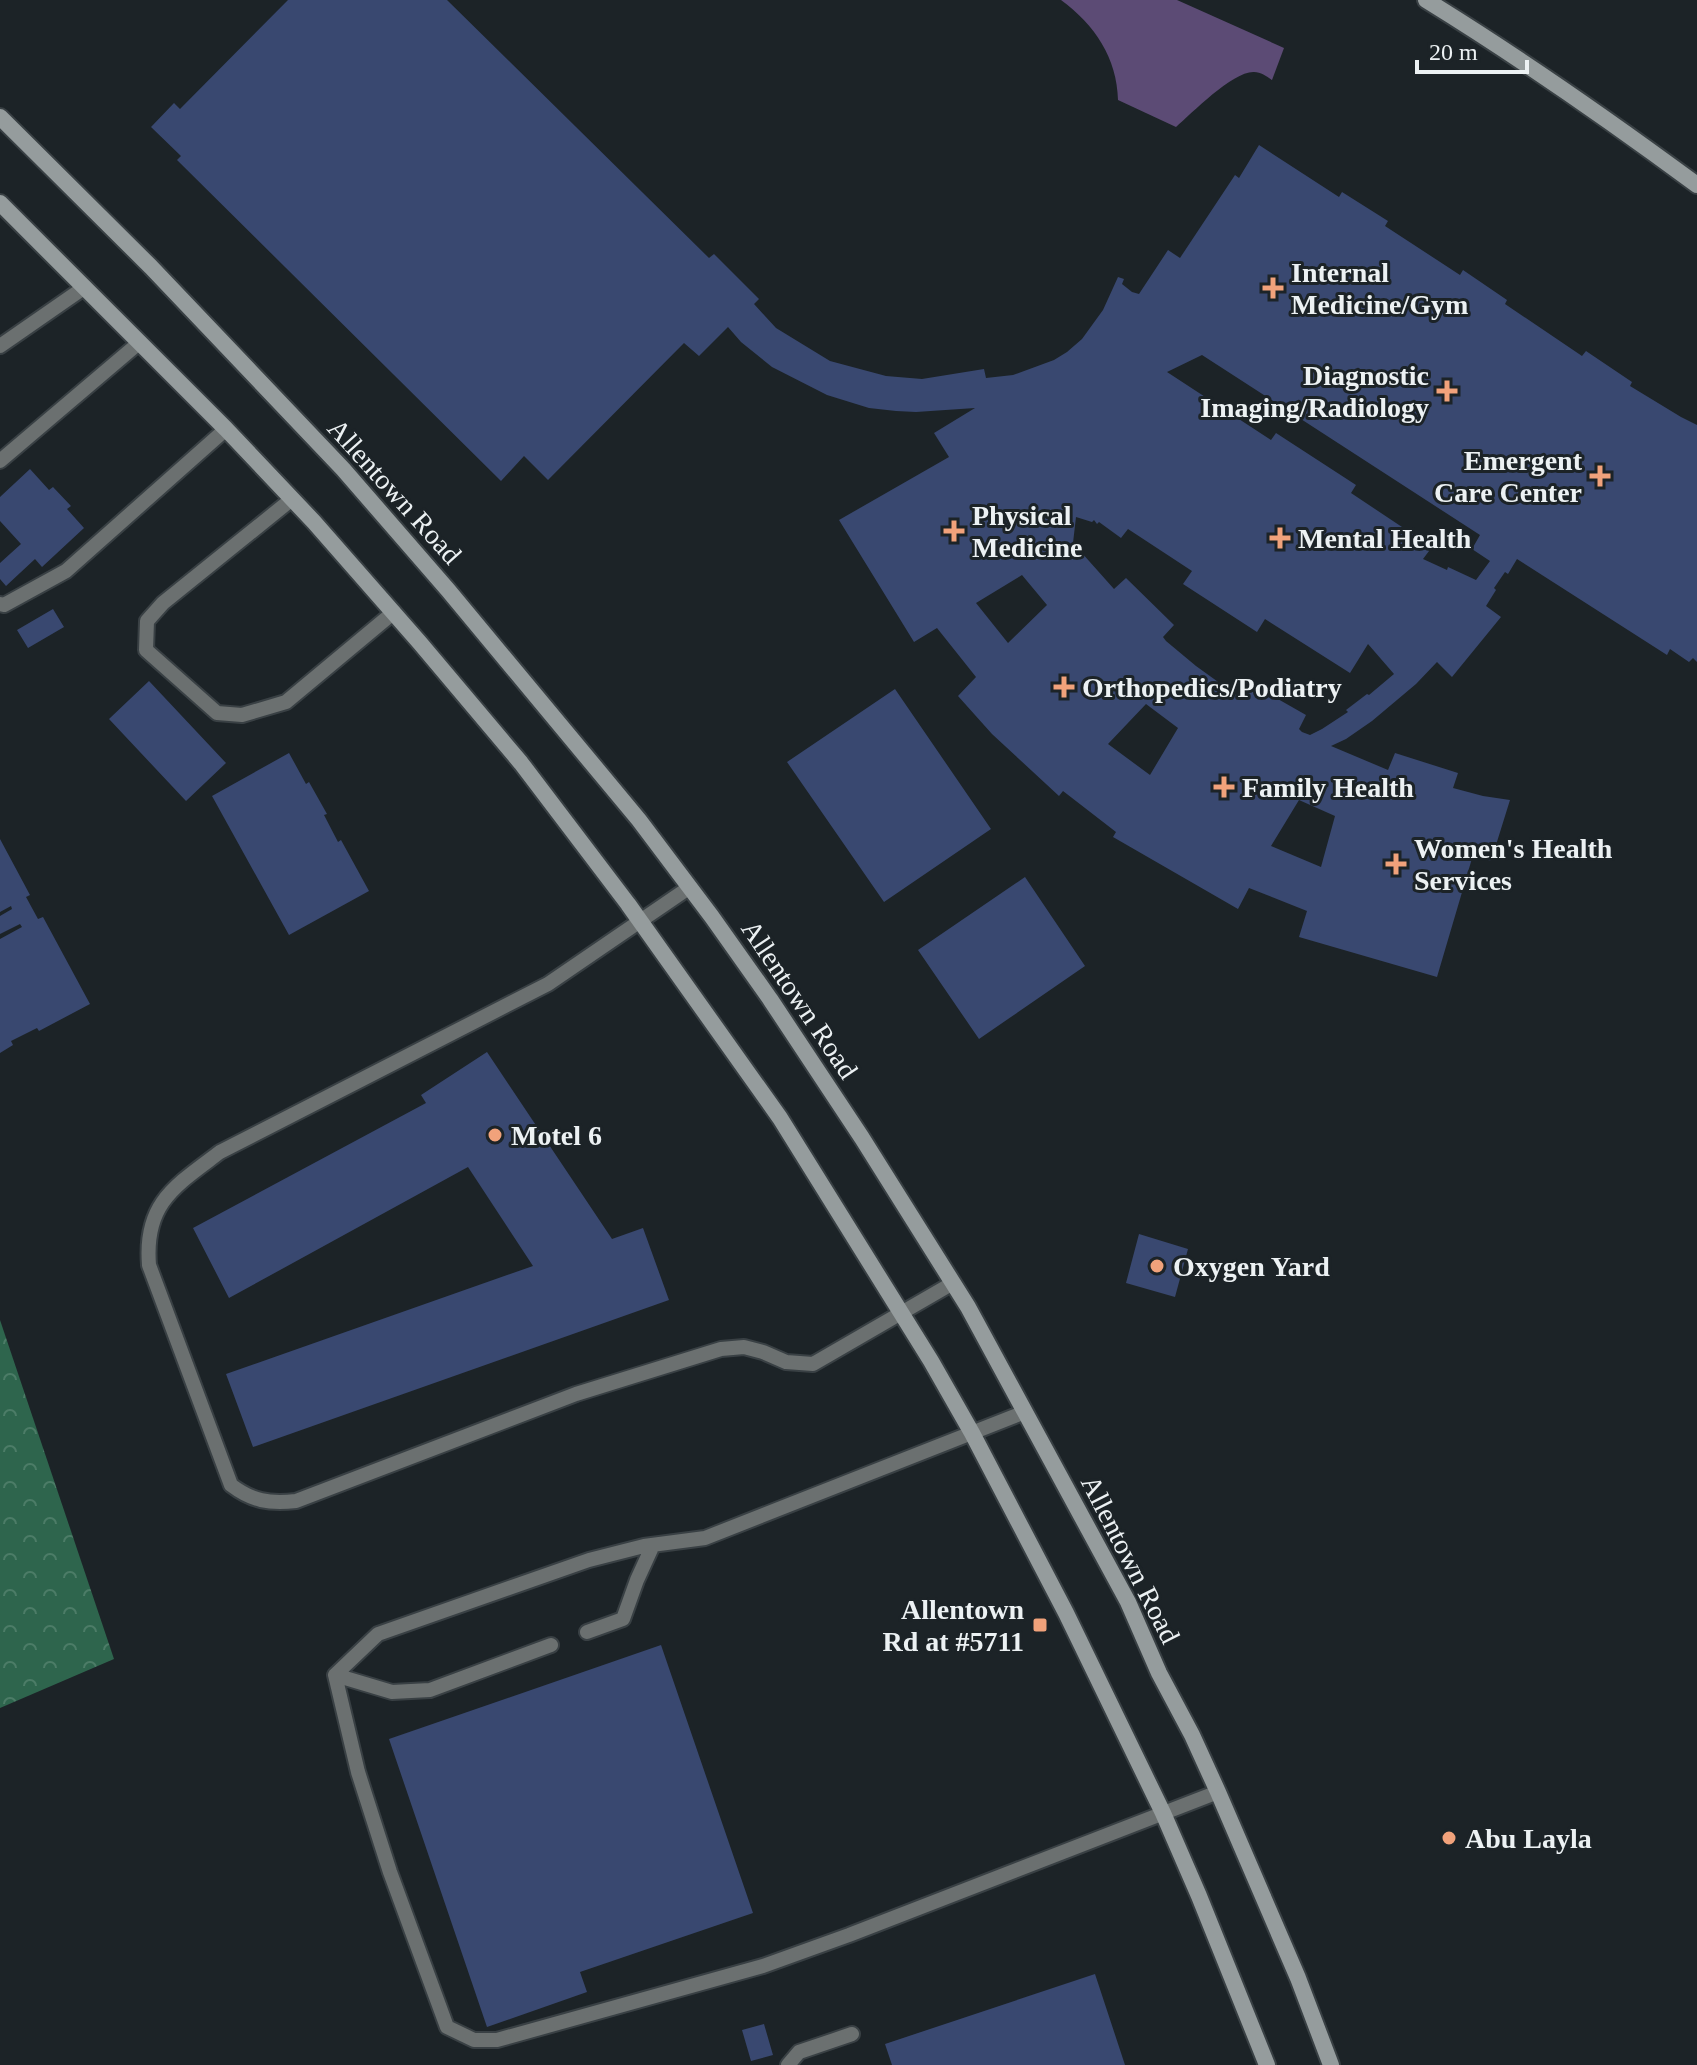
<svg xmlns="http://www.w3.org/2000/svg" width="1697" height="2065" font-family="Georgia,serif">
<style>
.forest{fill:url(#forest-crowns)}
.water{fill:#5c4b75}
.building{fill:#394870;fill-rule:evenodd}
.lines{fill:none;stroke-linecap:round;stroke-linejoin:round}
.lane-casing{stroke:#394044;stroke-width:18}
.secondary-casing{stroke:#394044;stroke-width:20}
.lane{stroke:#6b7070;stroke-width:14}
.secondary{stroke:#959c9d;stroke-width:16}
.poi-dot{fill:#f1a27b;stroke:#1c2327;stroke-width:3}
.labels{text-anchor:middle;stroke-width:6;stroke-linejoin:round;paint-order:stroke}
.poi-label{font-size:28px;font-weight:bold;fill:#ecf1f3;stroke:#1c2327;text-anchor:start}
.street-label{font-size:28px;fill:#ecf1f3;stroke:#1c2327}
</style>
<defs>
<pattern id="forest-crowns" width="20" height="18" patternUnits="userSpaceOnUse" patternTransform="scale(2)"><rect width="20" height="18" fill="#2e654d"/><path d="M2 6a3 3 0 1 1 6 0M12 15a3 3 0 1 1 6 0" fill="none" stroke="#4c7c67"/></pattern>
</defs>
<rect width="100%" height="100%" fill="#1c2327"/>
<path class="forest" d="M0 1320 114 1659 0 1708Z"/>
<path class="water" d="M1061 0H1177L1284 48 1272 80C1266 76 1261 72 1254 72 1233 71 1192 113 1176 127L1118 100C1117 58 1095 25 1061 0Z"/>
<path class="building" d="M288 0H447L709 258 714 254 759 299 754 304 776 328 830 361 886 376 922 379 984 369 986 378 1013 375 1054 360 1067 352 1082 339 1103 310 1118 277 1124 279 1122 284 1132 292 1139 294 1168 250 1180 258 1235 175 1239 178 1259 145 1339 197 1342 192 1388 221 1385 226 1460 275 1463 270 1507 300 1505 304 1582 356 1586 351 1632 382 1630 386 1681 417 1697 425V662L1693 658 1689 662 1670 649 1667 655 1517 559 1508 574 1505 572 1494 588 1496 590 1486 606 1501 617 1452 677 1437 662 1416 684 1372 721 1346 739 1331 746 1388 770 1395 753 1458 773 1453 788 1483 796 1510 800 1491 861 1473 855 1437 977 1299 937 1307 911 1249 888 1238 909 1113 837 1116 832 1063 791 1059 796 992 734 958 696 976 677 937 628 914 642 839 520 949 457 934 433 975 408 916 412 896 411 869 408 827 395 772 367 741 342 728 327 699 356 684 343 548 480 524 456 501 481 177 160 181 156 151 127 174 103 180 109ZM1202 355 1480 535 1472 549 1490 561 1476 580 1448 567 1447 570 1423 559 1432 547 1351 493 1356 485 1276 433 1271 440 1167 372ZM1076 517 1092 522 1094 520 1097 524 1099 522 1121 538 1128 529 1192 571 1183 584 1257 632 1265 619 1350 673 1368 644 1394 674 1369 695 1367 694 1346 710 1348 712 1322 729 1310 735 1302 732 1299 729 1306 715 1248 682 1239 697 1196 666 1166 641 1163 637 1174 625 1126 578 1114 589 1073 543ZM1022 575 1047 605 1008 643 976 603ZM1146 704 1178 728 1150 775 1108 744ZM1299 800 1335 816 1321 867 1271 846Z
M30 469 49 490 53 487 71 506 67 509 84 528 42 567 35 559 6 586 0 579V563L21 544 0 521V497Z
M53 609 64 627 28 648 17 630Z
M149 681 226 763 186 801 109 719Z
M895 689 991 829 884 902 787 762Z
M289 753 306 784 309 782 327 814 324 815 338 842 341 840 369 891 289 935 212 796Z
M0 839 30 895 26 897 38 919 43 917 90 1004 39 1031 37 1028 11 1041 13 1045 0 1053V939L22 927 20 924 0 934V916L12 909 11 906 0 912Z
M1025 877 1085 966 979 1039 918 950Z
M487 1052 612 1239 643 1228 669 1300 253 1447 226 1374 533 1266 468 1167 229 1298 193 1228 426 1103 421 1095Z
M1139 1234 1188 1249 1175 1297 1126 1283Z
M661 1645 753 1913 580 1972 587 1992 487 2027 389 1739Z
M1095 1974 1125 2065H892L885 2044Z
M764 2024 773 2055 751 2061 742 2030Z"/>
<g class="lines">
<defs>
<path id="lane" d="M0 346 85 287
M0 461 140 342
M292 499 163 603 147 621 146 650 217 713 242 715 286 702 394 612
M0 604 4 605 66 571 226 429
M690 887 548 984 220 1152C175 1186 144 1203 149 1265L231 1485C252 1501 269 1504 296 1501L576 1394 721 1349 744 1347 763 1352 786 1362 813 1364 953 1283
M1025 1412 705 1538 644 1546 589 1560 378 1634 335 1675 358 1772 390 1872 447 2027 474 2040H497L763 1966 849 1935 1218 1792
M587 1632 623 1619 637 1580 653 1545
M335 1675 392 1692 430 1690 551 1645
M788 2065 799 2052 852 2034"/>
<path id="secondary" d="M1426 0C1520 58 1609 120 1697 185
M0 117 151 267 343 469 448 590 639 820 712 917 770 999 862 1138 968 1307 1128 1602 1159 1673 1192 1735 1218 1792 1298 1978 1331 2065
M0 203 226 429 314 522 420 643 521 763 628 904 780 1118 931 1361 972 1433 1066 1613 1163 1813 1199 1896 1267 2065"/>
</defs>
<use href="#lane" class="lane-casing"/>
<use href="#secondary" class="secondary-casing"/>
<use href="#lane" class="lane"/>
<use href="#secondary" class="secondary"/>
</g>
<g class="poi-dot">
<path d="M1269 276h8v8h8v8h-8v8h-8v-8h-8v-8h8z"/>
<path d="M1443 379h8v8h8v8h-8v8h-8v-8h-8v-8h8z"/>
<path d="M1596 464h8v8h8v8h-8v8h-8v-8h-8v-8h8z"/>
<path d="M950 519h8v8h8v8h-8v8h-8v-8h-8v-8h8z"/>
<path d="M1276 526h8v8h8v8h-8v8h-8v-8h-8v-8h8z"/>
<path d="M1060 675h8v8h8v8h-8v8h-8v-8h-8v-8h8z"/>
<path d="M1220 775h8v8h8v8h-8v8h-8v-8h-8v-8h8z"/>
<path d="M1392 852h8v8h8v8h-8v8h-8v-8h-8v-8h8z"/>
<circle cx="495" cy="1135" r="8"/>
<circle cx="1157" cy="1266" r="8"/>
<rect x="1032" y="1617" width="16" height="16" rx="4"/>
<circle cx="1449" cy="1838" r="8"/>
</g>
<g class="labels">
<g class="poi-label">
<text x="1291" y="282">Internal<tspan x="1291" dy="32">Medicine/Gym</tspan></text>
<text x="1429" y="385" text-anchor="end">Diagnostic<tspan x="1429" dy="32">Imaging/Radiology</tspan></text>
<text x="1582" y="470" text-anchor="end">Emergent<tspan x="1582" dy="32">Care Center</tspan></text>
<text x="972" y="525">Physical<tspan x="972" dy="32">Medicine</tspan></text>
<text x="1298" y="548">Mental Health</text>
<text x="1082" y="697">Orthopedics/Podiatry</text>
<text x="1242" y="797">Family Health</text>
<text x="1414" y="858">Women's Health<tspan x="1414" dy="32">Services</tspan></text>
<text x="511" y="1145">Motel 6</text>
<text x="1173" y="1276">Oxygen Yard</text>
<text x="1024" y="1619" text-anchor="end">Allentown<tspan x="1024" dy="32">Rd at #5711</tspan></text>
<text x="1465" y="1848">Abu Layla</text>
</g>
<g class="street-label">
<text transform="translate(395 491) rotate(48)" y="10">Allentown Road</text>
<text transform="translate(800 999) rotate(56)" y="10">Allentown Road</text>
<text transform="translate(1131 1559) rotate(63)" y="10">Allentown Road</text>
</g>
</g>
<path d="M1417 60v12h110v-12" fill="none" stroke="#ecf1f3" stroke-width="4"/>
<text x="1429" y="60" font-size="24" fill="#ecf1f3" stroke="#1c2327" stroke-width="6" paint-order="stroke">20 m</text>
</svg>
